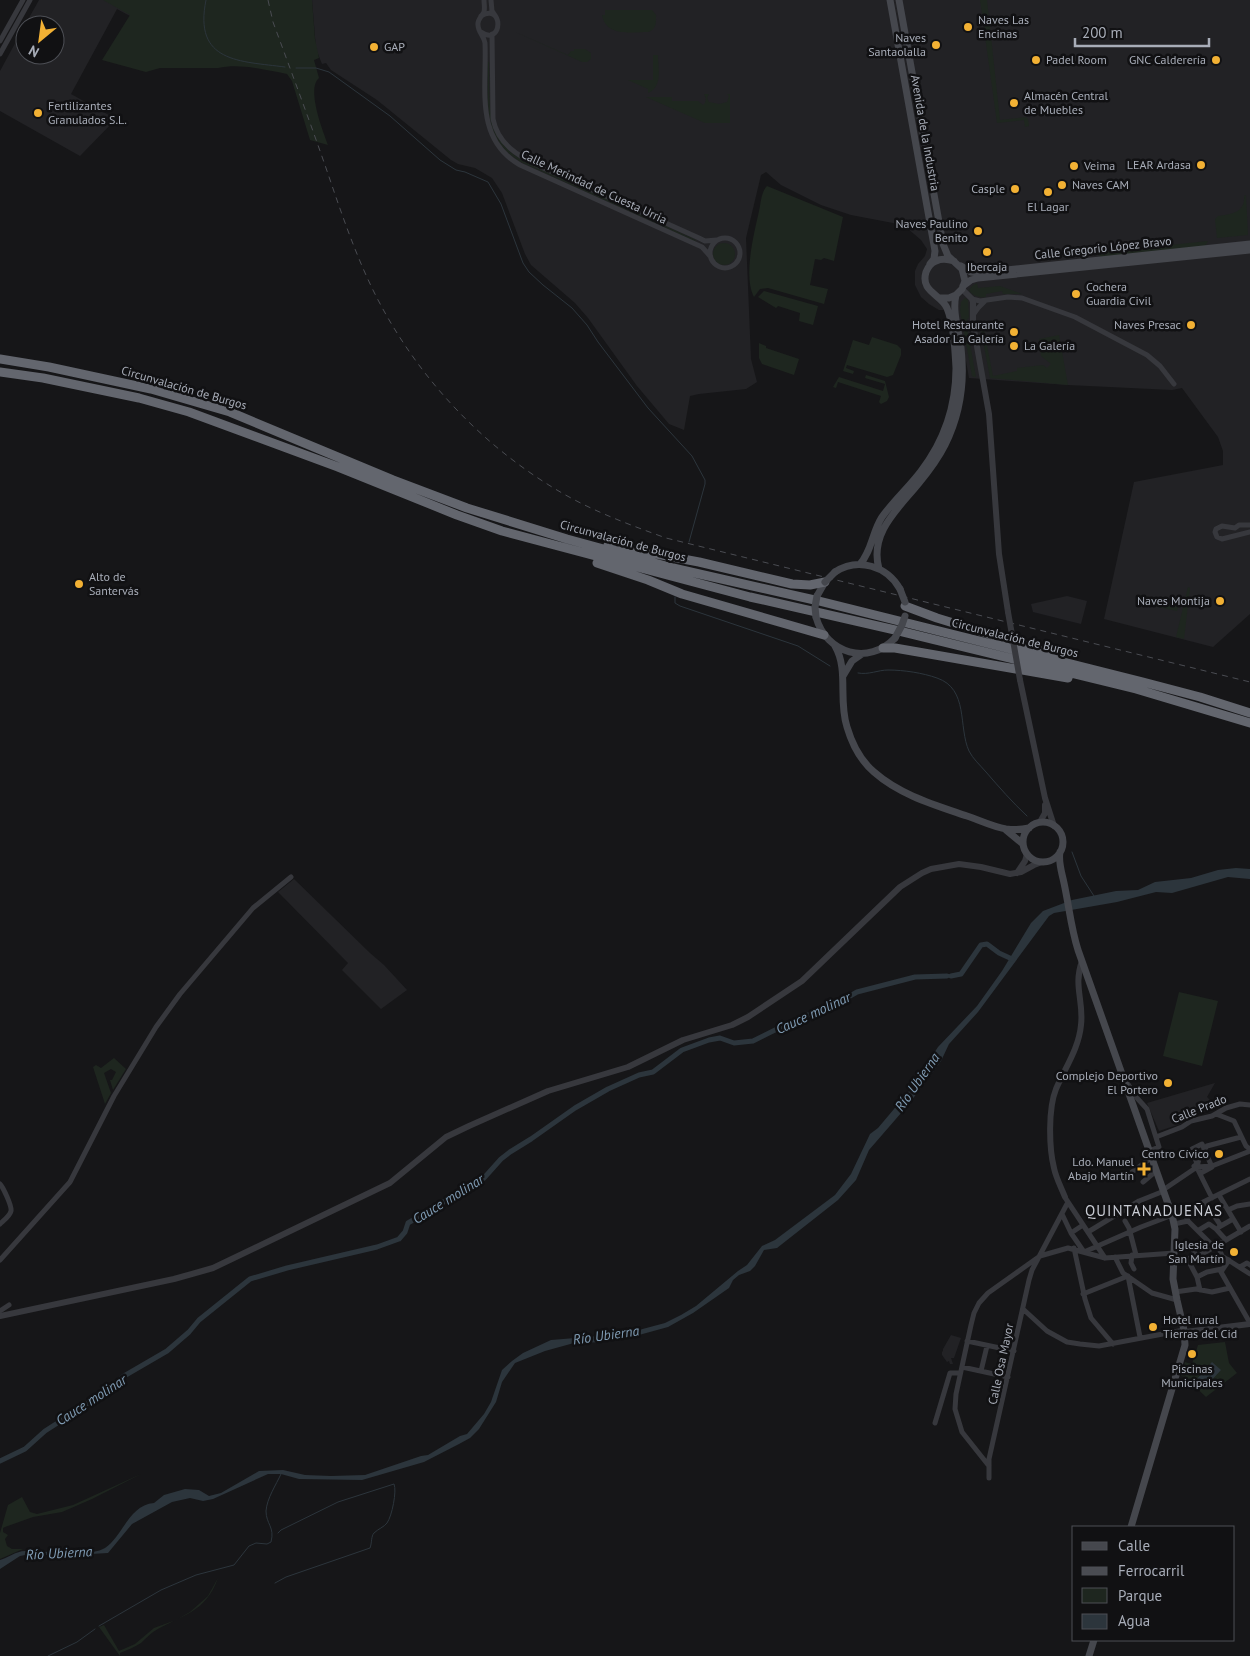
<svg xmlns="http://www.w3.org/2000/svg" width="1250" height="1656" font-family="'PT Sans',sans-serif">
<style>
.built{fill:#222225}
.green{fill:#1e261f}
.water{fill:#2c353c}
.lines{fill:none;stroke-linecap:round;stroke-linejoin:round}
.stream{stroke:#2c353c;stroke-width:1}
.canal{stroke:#2c353c;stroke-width:5}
.minor{stroke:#37383d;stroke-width:5}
.tertiary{stroke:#37383d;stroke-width:6}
.secondary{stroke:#45474d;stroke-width:7}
.motorway{stroke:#63666e;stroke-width:9}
.rail{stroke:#4a4c52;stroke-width:1;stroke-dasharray:6 5;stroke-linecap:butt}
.tertiary-bridge{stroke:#37383d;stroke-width:6}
.secondary-bridge{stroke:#45474d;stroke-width:7}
.poi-dot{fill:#f2b134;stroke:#111113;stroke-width:2}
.labels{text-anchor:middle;stroke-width:5;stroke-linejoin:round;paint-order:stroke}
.poi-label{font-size:12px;fill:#a8adb8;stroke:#111113;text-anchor:end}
.street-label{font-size:12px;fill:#a8adb8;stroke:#111113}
.water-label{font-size:14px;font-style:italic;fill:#7f9bb3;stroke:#111113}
.quarter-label{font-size:15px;letter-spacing:1px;fill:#c9ccd4;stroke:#111113}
</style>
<rect width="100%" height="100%" fill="#161618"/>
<path class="built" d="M39 0H192L171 38 117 9 71 94 116 119 80 156 0 111V71L25 25V55H55V25H25Z
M312 0H1250V614L1213 647 1104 619 1134 482 1223 465V451L1218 437 1182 388 1172 390 1068 385 969 378 957 310H939L929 304 921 297 915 285V271L918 264 925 256 927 249 921 240 907 228 893 223 851 215 821 205 781 185 766 172 761 175 746 238 751 359 757 382 746 389 699 394 690 396 684 430 669 424 637 386 588 318 575 303 531 265 525 254 502 193 492 178 475 168 458 164 451 160 377 100 331 70 326 63 322 64 316 49Z
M1067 596 1087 601 1081 624 1033 612 1031 604Z
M294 879 370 953 384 965 407 990 381 1009 342 970 348 963 278 892Z
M1215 1083 1207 1097 1218 1108 1186 1118 1180 1124 1159 1131 1147 1103Z
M951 1335 961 1338 954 1358H951L953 1364H950L949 1361 947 1362 942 1355V1351L943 1352V1349Z"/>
<path class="green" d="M103 0H312L315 39 319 58 314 60 319 78C306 89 323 131 328 145L310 140 292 81 287 74C265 70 240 63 218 68H160L146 72 102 60 130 15Z
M980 0H987L1000 120 1026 117 1028 119 1029 126 1025 127 1024 120 997 123Z
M605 10H652L656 15C656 22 657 29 648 32 631 32 606 37 602 15H605Z
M513 31 568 55 571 51H574V49H585L591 53V59L587 62H582Z
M653 55H658C658 68 663 87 648 93V89L628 80H653Z
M488 62H489C490 104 484 141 527 163L696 240 695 241 523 163C482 141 488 102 488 62Z
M704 94H709L707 98 709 102 719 104 727 102 729 96 727 94H730V123H705L646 97H672V101H698L703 105 705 103 706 99Z
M767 186 843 217 834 261 824 258 821 260 815 259 810 285 828 289 824 304 768 288 760 289 754 297C743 276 754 234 759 211 761 203 761 192 767 186Z
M1246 195 1248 235 1217 238 1215 219 1218 216C1231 214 1245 213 1244 196Z
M1208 241 1205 246 1101 257 1095 253Z
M713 254a11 11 0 1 1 22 0a11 11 0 1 1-22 0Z
M977 283 978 288 1000 286 1022 294H1003L1002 291 986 294V297C980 298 972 296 969 290L972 286Z
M764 291 818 306 813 325 799 321 800 313 778 306 776 308 758 297Z
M965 298 968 300 969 318 967 319 970 326 967 327 976 377H974L972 376 960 311 961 302Z
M981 330H984L993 376 1017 371V368L1043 365 1047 368 1051 364 1041 356 1039 339 1059 335 1068 385 990 378Z
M872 337 897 345 901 349V355L893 375 887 377 847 365 846 368 854 371 853 374 843 371 853 340 869 345Z
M759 343 766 346V348L799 359 794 375 762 364 759 358Z
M866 375 885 381 889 397 887 401 881 404 879 402 881 396 838 382 836 388 833 387 839 377 883 391 885 384 865 378Z
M1188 587 1190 588 1184 639 1176 637Z
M1140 595 1179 604 1177 611 1138 603Z
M1179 992 1218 1001 1202 1066 1163 1056Z
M114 1058 126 1069 113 1090 110 1080H112L116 1072 111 1069 104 1073 111 1093 105 1104 93 1067 96 1065 101 1068Z
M1225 1342 1229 1363 1237 1373 1206 1397 1185 1377 1181 1376 1185 1362 1192 1364 1198 1345Z
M141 1474 92 1499 62 1512 33 1517 5 1527 3 1528V1532L8 1535 5 1539 7 1546 12 1549H23L0 1559V1533L8 1505 22 1497 30 1512 37 1514 73 1505Z
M218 1578C205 1614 182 1614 153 1632 149 1635 145 1639 141 1643 135 1647 127 1650 120 1653V1656L99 1627 104 1625 119 1651 135 1644 154 1628 176 1620 190 1612 208 1596Z"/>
<path class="water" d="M1236 868 1250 869V879L1228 877 1172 893 1156 892 1117 902 1054 913 1049 916 978 1012 949 1044 941 1061 908 1105 869 1150 856 1180 838 1200 777 1248 764 1250 755 1266 750 1271 739 1275 733 1280 729 1288 693 1313 668 1327 628 1338 604 1342 574 1343 545 1351 515 1363 502 1382 496 1402 479 1429 470 1438 459 1444 424 1462 362 1480 299 1479 281 1474H268L213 1499 203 1501 190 1498 172 1502 132 1524 108 1553 73 1555H25L20 1556 0 1569V1560C8 1558 16 1551 25 1551 44 1550 89 1558 105 1548 123 1536 129 1505 154 1503L164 1495 185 1489 199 1490 209 1496 221 1493 259 1471 283 1470 305 1475 331 1476 365 1475 421 1456 428 1455 460 1436 467 1434 484 1414 491 1402 502 1370 512 1361 523 1353 551 1340 624 1334 665 1323 681 1315 696 1306 738 1271 747 1265 762 1246 775 1240 835 1195 851 1174 870 1134 878 1128 910 1090 938 1047 977 1006 1002 971 1031 923 1043 911 1072 900 1116 891 1138 890 1155 882 1191 878 1218 870Z
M1212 1362 1221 1370 1209 1383 1206 1382 1202 1386 1196 1380Z"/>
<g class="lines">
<path class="stream" d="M206 0C193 63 240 61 285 67
M296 68H316L329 72 390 116 440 160 456 170 465 172 488 182 501 204 523 263 529 272 543 285 572 308 587 325 598 342 648 408 692 456 705 480V484L689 542
M675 597V603L680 606 798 646 830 666
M858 673C869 675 878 670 888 670 904 670 923 673 937 678 969 689 958 727 969 751 973 759 980 765 986 772 999 787 1012 802 1027 816
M1072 852 1081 876 1094 896
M275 1583 286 1577 370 1548C372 1543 371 1536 374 1533 378 1529 384 1527 387 1523 392 1516 397 1491 394 1484L338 1502 281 1530 278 1533
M99 1626 161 1590 196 1575 234 1565 249 1546 256 1543 267 1544 271 1542C275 1527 266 1524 266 1511 267 1498 276 1485 281 1474
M48 1656 77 1642 95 1629"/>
<path class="canal" d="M951 976 961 974 981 945 987 944 999 953 1012 959
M0 1461 25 1449 45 1431 101 1395 124 1376 167 1351 189 1332 199 1320 250 1279 287 1268 377 1247 399 1239 405 1232 408 1223 484 1178 501 1159 510 1152 531 1139 575 1108 608 1089 639 1075 653 1072 682 1050 709 1040 720 1038 734 1043 753 1041 799 1018 831 1007 857 992 915 977 947 976"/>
<path class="minor" d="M484 0C484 4 485 8 484 12 482 16 477 20 478 25 478 32 484 36 485 43 487 88 474 139 520 165L702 247 710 256
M491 0 492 11 496 17
M481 32C503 47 504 2 481 16
M492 34 493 119C498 144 518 156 539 166L699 238 705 241 717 240
M0 41 23 0
M0 54 30 0
M710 253a15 15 0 1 1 30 0a15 15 0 1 1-30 0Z
M972 299 980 301 1008 297 1022 298 1075 317 1147 355 1160 366 1174 384
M973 315 978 308 985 301
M1250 525H1239L1235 528 1222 526 1216 529 1215 532 1217 537 1222 539 1250 532
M1128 1084 1137 1098 1147 1109 1159 1147 1149 1151
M1216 1114 1234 1121 1246 1146 1250 1149
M1156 1137 1182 1127 1191 1121 1212 1116 1226 1108 1240 1104 1250 1105
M1202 1144 1212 1167 1201 1173 1194 1166 1197 1164 1192 1149Z
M1197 1167 1212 1166 1250 1151
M1132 1172 1151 1158
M1199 1172 1212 1198
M1143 1182 1156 1171
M0 1184C3 1187 12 1206 11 1211 10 1216 3 1221 0 1224
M1163 1190 1197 1167 1200 1155 1207 1146 1241 1137
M1219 1195 1241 1232
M1066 1199 1105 1258
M1205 1202 1221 1226
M1228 1210 1237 1206 1250 1204
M1184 1211 1188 1221 1215 1248
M1212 1212 1224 1204
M1062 1214 1071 1233 1084 1252 1141 1227 1191 1208 1250 1179
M1125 1221 1129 1228 1136 1255
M1174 1224 1188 1221
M1219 1227 1233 1219
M1199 1230 1209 1224 1216 1229 1226 1240
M1074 1231 1083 1225
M1088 1232 1139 1201 1164 1191
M1218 1246 1222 1256 1250 1274
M1074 1248 1085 1299 1091 1318 1113 1344
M1174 1250 1192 1248 1197 1257
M1132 1255 1131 1263 1134 1269
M1115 1257 1123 1273 1152 1293 1177 1300
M0 1260 70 1182 114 1096 156 1027 180 994 253 908 291 877
M1188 1260 1197 1277 1200 1290
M1229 1260 1221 1272 1250 1323
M1173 1261 1197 1257 1250 1226
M1240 1267 1247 1263 1250 1265
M1128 1276 1140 1337
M1197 1277 1207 1272 1222 1269
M1175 1292 1196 1289 1212 1292 1230 1288
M1083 1294 1128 1276
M1023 1309 1047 1331 1067 1342 1080 1344 1099 1346 1184 1330
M0 1311 9 1305
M967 1341 1014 1351
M962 1367 1008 1377
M981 1371 987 1346
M935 1423 950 1373H960
M989 1466 962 1432 955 1409 956 1394 971 1325 974 1313 979 1303 988 1293 1040 1256 1068 1248 1105 1258 1174 1253
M989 1478V1459L1029 1280 1032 1270 1068 1202"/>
<path class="tertiary" d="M962 289 972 299 973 302V324L989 414 999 554 1008 612
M1020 680 1045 798 1054 826
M1040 822 1045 813V805
M1017 873 1025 861 1027 854
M1065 1197C1061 1187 1056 1178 1054 1168 1049 1148 1048 1109 1056 1089 1065 1068 1079 1048 1081 1025 1084 1001 1073 986 1082 961
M0 1316 174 1279 213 1268 390 1183 446 1137 469 1126 548 1091 628 1067 683 1040 732 1025 748 1017 802 981 900 887 922 873 931 869 959 864 981 867 1010 874 1021 872 1034 865 1042 862
M1185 1332 1250 1324"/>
<path class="secondary" d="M890 0 935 251 934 259 930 264
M899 0 943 244 948 256 962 269 965 281 962 289 956 295 949 298H939
M961 266 971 272 978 273 1250 244
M963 286 971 280 978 278 1250 250
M860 564C872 551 872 532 882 517 894 500 909 487 921 471 944 441 956 405 956 368 955 350 954 326 947 308 941 294 920 292 926 272 928 267 931 263 936 261 942 258 948 259 954 261
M879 569C869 533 898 509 919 483 929 471 938 459 945 445 960 415 965 382 961 348 959 331 952 312 956 295
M835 572C858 557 887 566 900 589
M817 596 825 582
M816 617C826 654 869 666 895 638
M835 646C849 670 838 700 847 727 852 744 861 761 874 772 900 795 935 805 967 816 979 820 993 827 1006 829 1014 830 1021 830 1029 828
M843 676 852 661 862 654
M1023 842a20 20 0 1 1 40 0a20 20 0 1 1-40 0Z
M1006 830 1023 844
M1060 852C1058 862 1062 873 1064 883 1069 906 1071 928 1078 950L1172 1215 1175 1229 1173 1279 1177 1300 1184 1330 1185 1345 1131 1527
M1089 1656 1094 1640"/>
<path class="motorway" d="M0 359 49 367 151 389 230 412 393 480 467 508 567 539 673 568 819 601 1143 682 1200 697 1250 713
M0 372 43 378 139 398 189 412 338 467 457 515 502 531 750 597 895 630 1136 689 1250 723
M608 545 699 562 792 584 810 585 825 582
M597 563 648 580 682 594 824 635
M905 606 937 618 1061 656
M883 648H895L1068 678"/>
<path class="rail" d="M268 0 273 22C291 71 309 119 326 168 341 212 356 257 377 298 419 379 483 447 562 493 595 512 630 525 666 538L1250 682"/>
<path class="tertiary-bridge" d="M1008 612 1020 680"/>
<path class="secondary-bridge" d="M825 582 835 572
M900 589 905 602
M816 617 815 607 817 596
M895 638 902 625 905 616"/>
</g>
<g class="poi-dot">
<circle cx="968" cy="27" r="5"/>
<circle cx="936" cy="45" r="5"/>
<circle cx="374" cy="47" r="5"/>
<circle cx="1036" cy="60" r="5"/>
<circle cx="1216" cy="60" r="5"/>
<circle cx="1014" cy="103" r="5"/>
<circle cx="38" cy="113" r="5"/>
<circle cx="1201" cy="165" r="5"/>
<circle cx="1074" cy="166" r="5"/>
<circle cx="1062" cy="185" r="5"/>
<circle cx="1015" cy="189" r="5"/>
<circle cx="1048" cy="192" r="5"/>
<circle cx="978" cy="231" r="5"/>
<circle cx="987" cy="252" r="5"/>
<circle cx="1076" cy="294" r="5"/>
<circle cx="1191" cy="325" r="5"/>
<circle cx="1014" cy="332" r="5"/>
<circle cx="1014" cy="346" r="5"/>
<circle cx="79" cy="584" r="5"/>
<circle cx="1220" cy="601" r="5"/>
<circle cx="1168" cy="1083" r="5"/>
<circle cx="1219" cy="1154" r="5"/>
<path d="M1141.5 1161.5h5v5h5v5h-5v5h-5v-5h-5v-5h5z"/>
<circle cx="1234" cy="1252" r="5"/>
<circle cx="1153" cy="1327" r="5"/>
<circle cx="1192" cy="1354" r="5"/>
</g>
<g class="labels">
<g class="poi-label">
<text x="978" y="24" text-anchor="start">Naves Las<tspan x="978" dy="14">Encinas</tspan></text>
<text x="926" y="42">Naves<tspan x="926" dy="14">Santaolalla</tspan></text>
<text x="384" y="51" text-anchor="start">GAP</text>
<text x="1046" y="64" text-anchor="start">Padel Room</text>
<text x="1206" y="64">GNC Calderería</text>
<text x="1024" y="100" text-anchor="start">Almacén Central<tspan x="1024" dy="14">de Muebles</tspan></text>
<text x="48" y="110" text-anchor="start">Fertilizantes<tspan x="48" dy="14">Granulados S.L.</tspan></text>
<text x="1191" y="169">LEAR Ardasa</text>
<text x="1084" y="170" text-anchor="start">Veima</text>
<text x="1072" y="189" text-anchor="start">Naves CAM</text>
<text x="1005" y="193">Casple</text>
<text x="1048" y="211" text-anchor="middle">El Lagar</text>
<text x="968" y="228">Naves Paulino<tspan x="968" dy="14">Benito</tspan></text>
<text x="987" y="271" text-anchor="middle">Ibercaja</text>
<text x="1086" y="291" text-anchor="start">Cochera<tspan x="1086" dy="14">Guardia Civil</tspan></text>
<text x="1004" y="329">Hotel Restaurante<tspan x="1004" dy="14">Asador La Galería</tspan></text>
<text x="1181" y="329">Naves Presac</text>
<text x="1024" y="350" text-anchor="start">La Galería</text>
<text x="89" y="581" text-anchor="start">Alto de<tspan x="89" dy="14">Santervás</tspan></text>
<text x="1210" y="605">Naves Montija</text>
<text x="1158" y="1080">Complejo Deportivo<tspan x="1158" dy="14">El Portero</tspan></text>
<text x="1209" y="1158">Centro Cívico</text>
<text x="1134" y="1166">Ldo. Manuel<tspan x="1134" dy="14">Abajo Martín</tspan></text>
<text x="1224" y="1249">Iglesia de<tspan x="1224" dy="14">San Martín</tspan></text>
<text x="1163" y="1324" text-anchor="start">Hotel rural<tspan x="1163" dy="14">Tierras del Cid</tspan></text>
<text x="1192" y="1373" text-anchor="middle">Piscinas<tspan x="1192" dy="14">Municipales</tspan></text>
</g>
<g class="street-label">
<text transform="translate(925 133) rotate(80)" y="4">Avenida de la Industria</text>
<text transform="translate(594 187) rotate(25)" y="4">Calle Merindad de Cuesta Urria</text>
<text transform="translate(1103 248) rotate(-6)" y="4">Calle Gregorio López Bravo</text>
<text transform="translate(184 388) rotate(16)" y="4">Circunvalación de Burgos</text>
<text transform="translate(623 541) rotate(15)" y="4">Circunvalación de Burgos</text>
<text transform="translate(1015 638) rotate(14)" y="4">Circunvalación de Burgos</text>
<text transform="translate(1199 1109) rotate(-22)" y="4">Calle Prado</text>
<text transform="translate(1001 1364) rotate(-78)" y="4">Calle Osa Mayor</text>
</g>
<g class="water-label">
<text transform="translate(813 1013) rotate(-25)" y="5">Cauce molinar</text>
<text transform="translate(917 1082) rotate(-55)" y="5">Río Ubierna</text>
<text transform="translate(448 1199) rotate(-32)" y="5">Cauce molinar</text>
<text transform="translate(606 1335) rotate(-8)" y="5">Río Ubierna</text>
<text transform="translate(91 1400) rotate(-33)" y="5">Cauce molinar</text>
<text transform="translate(59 1553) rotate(-3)" y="5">Río Ubierna</text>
</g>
<g class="quarter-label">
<text x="1154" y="1216">QUINTANADUEÑAS</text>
</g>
</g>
<rect x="1072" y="1526" width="162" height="115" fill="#111113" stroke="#4d4f55"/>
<rect x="1082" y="1542" width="25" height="8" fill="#45474d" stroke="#4d4f55"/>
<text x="1118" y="1551" font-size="15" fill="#a8adb8">Calle</text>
<rect x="1082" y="1567" width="25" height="8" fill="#4a4c52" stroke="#4d4f55"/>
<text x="1118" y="1576" font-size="15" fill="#a8adb8">Ferrocarril</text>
<rect x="1082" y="1588" width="25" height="15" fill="#1e261f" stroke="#4d4f55"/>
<text x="1118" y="1601" font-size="15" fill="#a8adb8">Parque</text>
<rect x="1082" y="1614" width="25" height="15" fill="#2c353c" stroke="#4d4f55"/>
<text x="1118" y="1626" font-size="15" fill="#a8adb8">Agua</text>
<g transform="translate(40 40) rotate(209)"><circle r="24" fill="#111113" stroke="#4d4f55"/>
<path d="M0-4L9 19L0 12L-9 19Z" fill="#f2b134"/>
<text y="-8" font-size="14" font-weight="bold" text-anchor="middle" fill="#a8adb8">N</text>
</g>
<path d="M1075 38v8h134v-8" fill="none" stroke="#a8adb8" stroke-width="2.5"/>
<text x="1082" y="38" font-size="15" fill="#a8adb8" stroke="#111113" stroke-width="4" paint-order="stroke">200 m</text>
</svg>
